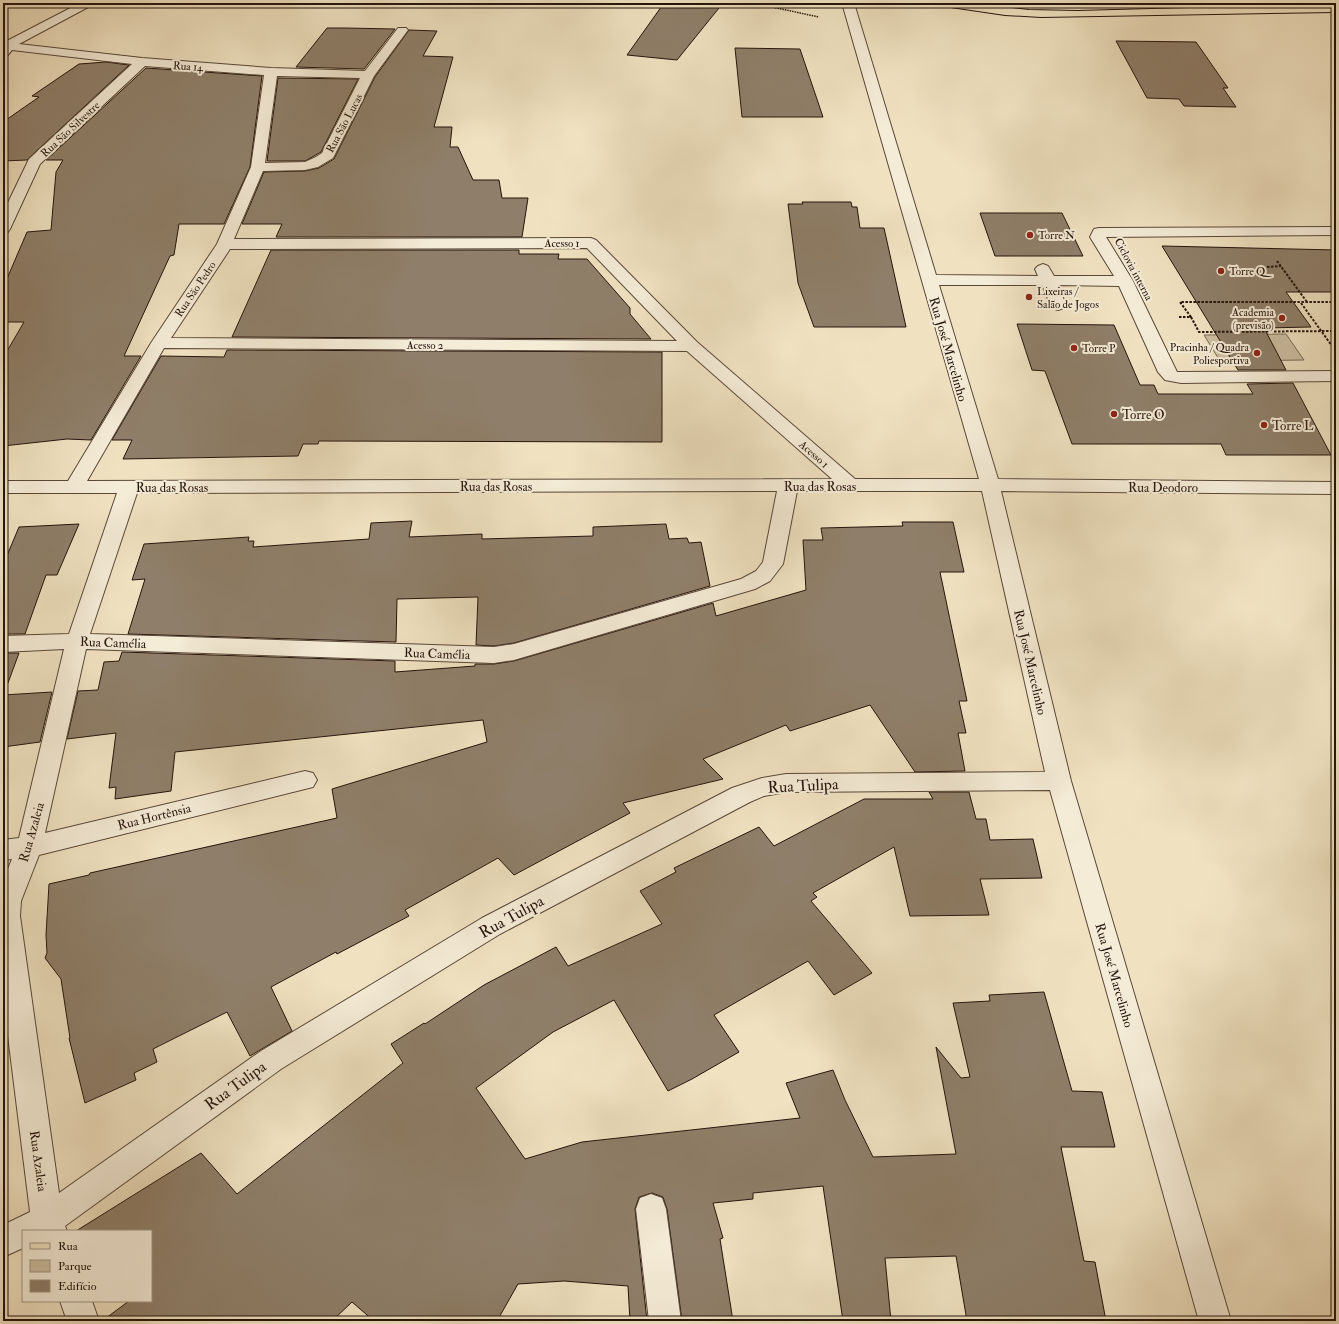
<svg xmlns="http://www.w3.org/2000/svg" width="1339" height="1324" font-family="'IM FELL Double Pica',serif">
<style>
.green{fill:#cdbfa2;stroke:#796a57}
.building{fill:#8f7f6a;stroke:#25140c}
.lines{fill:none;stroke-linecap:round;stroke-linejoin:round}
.minor-casing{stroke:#584839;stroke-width:2}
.major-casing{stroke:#25140c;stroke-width:2}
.path-far1{stroke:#25140c;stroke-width:1.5;stroke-dasharray:1.5 1;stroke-linecap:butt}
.path{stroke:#25140c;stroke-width:2;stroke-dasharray:2.5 1.5;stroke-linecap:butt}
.minor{fill:#f5ecd7;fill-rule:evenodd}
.major{fill:#f0e2c1;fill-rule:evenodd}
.poi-dot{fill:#8f2418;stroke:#f5ecd7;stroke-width:1.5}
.labels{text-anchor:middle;stroke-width:4;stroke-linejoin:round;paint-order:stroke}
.far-street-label{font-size:11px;fill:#25140c;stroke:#f5ecd7}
.far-poi-label{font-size:11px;fill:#25140c;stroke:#f5ecd7;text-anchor:start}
.street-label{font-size:13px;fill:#25140c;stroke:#f5ecd7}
.poi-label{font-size:13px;fill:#25140c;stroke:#f5ecd7;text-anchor:start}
.near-street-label{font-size:16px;fill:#25140c;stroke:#f5ecd7}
</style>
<rect width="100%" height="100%" fill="#f0e2c1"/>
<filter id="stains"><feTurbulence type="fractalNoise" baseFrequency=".005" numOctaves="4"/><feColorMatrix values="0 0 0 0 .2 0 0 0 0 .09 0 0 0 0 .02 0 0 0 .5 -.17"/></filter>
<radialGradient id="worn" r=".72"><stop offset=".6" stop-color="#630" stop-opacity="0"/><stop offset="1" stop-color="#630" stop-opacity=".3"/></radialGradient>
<path class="green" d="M1286 334 1304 360 1220 361 1204 335Z"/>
<path class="building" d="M664 3H723L677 60 627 55Z
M327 28H345L395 29 364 69 296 67Z
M409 30 437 31 423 56 453 57 434 127H452L450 147H458L473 180H499L502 198H528L522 237H276L282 224H242L264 172 305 171 319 168 334 159 375 77Z
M1116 41 1196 42 1228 88H1223L1236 107 1184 106 1179 99 1147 98Z
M735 48 800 49 823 117H742Z
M106 62 129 65 27 160 3 161V122L39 97 32 96 79 64Z
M146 68 262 76 250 167 224 224H179L174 255 170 256 124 356H141L91 440 67 439 3 446V358L24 322H3V288L27 232 51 230 56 172 63 160H46Z
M278 78 358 79 321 152 305 161H267Z
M802 202H851L852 207H857L860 228H884L906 327H814L798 283 788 204H803Z
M980 213H1062L1083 256H995Z
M1162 246 1336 250V292H1286L1311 327 1264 328 1286 370H1238Z
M271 250H519V254H559L558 259H587L630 308V314L651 339 232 337Z
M1017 324 1114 325 1140 385H1154L1158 394H1253L1247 384 1293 383 1331 455H1226L1221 444H1072L1045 371 1032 370Z
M227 350 662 352V442L319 441 318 444H303L298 456 123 459 132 440H112L161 356 224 357Z
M412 521 409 537 482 534V539L593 536V527L666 524 669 539 687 538 689 543 701 542 710 586 514 643 494 646 476 645 478 597 397 599 396 642 128 634 145 579 132 580 144 544 249 537 248 541H254L253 547 369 539 371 523Z
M902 522H953L964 572H940L967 701H959L966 733H958L965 771 915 772 870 705 790 731 786 725 703 759 723 779 623 803 630 813 514 875 498 858 405 910 409 916 337 954 336 952 271 987 292 1031 250 1056 227 1012 153 1049 157 1062 134 1073 136 1080 85 1103 69 1038H70L61 979 45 958 47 953 46 935 49 884 89 875 90 873 337 818 332 789 487 742 483 720 175 752 171 791 115 799 116 787 109 788 116 733 67 739 78 691 98 690 104 662 119 661 122 652 395 661V672L475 666V664H494L514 661 713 603 716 616 806 590 803 540H823L821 528 903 526Z
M79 524 57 575H46L25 634H3V565L19 527Z
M3 653H19L8 683 3 682Z
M52 692 40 742 3 747V695Z
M929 792H969L976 819H986L990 840 1033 839 1042 878 980 879 989 915 910 916 894 847 813 893 817 897 811 901 872 973 834 995 808 961 714 1015 739 1052 692 1079 668 1091 614 1000 553 1032 476 1088 525 1159 582 1142 800 1118 786 1083 833 1070 845 1100 873 1157 956 1154 936 1047 961 1078 970 1077 953 1003 990 1001 989 995 1044 992 1072 1091 1102 1092 1115 1147H1061L1084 1261 1095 1262 1106 1321H967L956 1256 885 1258 891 1321H843L823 1186 753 1193V1199L713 1203 723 1238 720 1239 733 1321H682L667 1209 663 1197 652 1193 639 1197 635 1209 647 1321H630L628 1286 564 1281 518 1284 497 1321H374L352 1302 332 1321H102L129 1301H151V1231H76L201 1153 237 1194 403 1063 391 1044 424 1023 425 1024 484 985 556 947 568 966 662 924 640 891 676 872 674 868 759 827 774 846 864 799H933Z"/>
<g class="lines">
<defs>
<path id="minor" d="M80 3H94L92 5 19 44 142 58 271 68 365 71 398 28H406L408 30 374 76 333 158 318 167 305 170 263 171 234 239 591 238 596 240 697 342 855 479H979L842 3H854L936 275 1038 276 1035 269 1038 266 1043 264 1048 266 1054 276H1114L1090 237 1094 229 1099 228 1336 227V235L1106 237 1133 281 1177 372 1336 371V381L1181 383 1165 380 1158 372 1119 286 1058 285 1066 305 1064 308 1058 310 1052 308 1042 285H939L998 479 1336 482V494L1001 491 1071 781 1231 1321H1199L1050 790 786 792 764 796 750 802 500 934 281 1069 65 1226 67 1231H23V1248L3 1257V1225L30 1212 3 996V881L12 859 3 860V840L19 838 64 649 3 652V636L69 634 117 493H3V481H68L151 343 217 244 251 167 264 75 145 66 40 164 10 229 8 232 3 233V213L29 159 132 64 12 50 7 56 3 57V43ZM277 76 360 78 322 153 316 157 305 162 265 163ZM587 248 677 341 171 338 230 249ZM164 348 687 351 832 479 87 481ZM777 491 763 562 756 571 741 579 514 644 494 647 90 634 137 493ZM797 491H982L1045 772 786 774 762 778 732 788 482 918 261 1051 59 1193 20 916 21 901 39 855 305 789 313 787 317 780 313 773 305 771 45 833 86 649 494 663 514 660 755 589 770 581 783 564Z
M651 1194 662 1198 666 1209 681 1321H649L636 1209 640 1198Z
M60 1301H92L99 1321H67Z"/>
<path id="major" d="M938 3H969L1029 10 1078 11 1262 6H1336V12L1041 17 1005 15 944 6Z"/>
</defs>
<use href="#minor" class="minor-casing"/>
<use href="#major" class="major-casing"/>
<path class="path-far1" d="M753 3 819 17"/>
<path class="path" d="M1277 261 1307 302
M1267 267 1281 266
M1301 303 1332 346
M1179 317H1191L1180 302H1336
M1191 317 1199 332 1336 331"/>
<use href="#minor" class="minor"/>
<use href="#major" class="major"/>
</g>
<g class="poi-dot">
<circle cx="1030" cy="235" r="4"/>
<circle cx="1221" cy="271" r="4"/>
<circle cx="1029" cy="297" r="4"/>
<circle cx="1282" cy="318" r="4"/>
<circle cx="1074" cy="348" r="4"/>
<circle cx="1257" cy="353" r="4"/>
<circle cx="1114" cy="414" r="4"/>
<circle cx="1264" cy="425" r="4"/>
</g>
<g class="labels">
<g class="far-street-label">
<text transform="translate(188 66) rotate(4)" y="4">Rua 14</text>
<text transform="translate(344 123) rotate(-62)" y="4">Rua São Lucas</text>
<text transform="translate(70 129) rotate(-43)" y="4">Rua São Silvestre</text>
<text x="562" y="247">Acesso 1</text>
<text transform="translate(1134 269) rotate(62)" y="4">Ciclovia interna</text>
<text transform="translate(195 289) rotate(-56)" y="4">Rua São Pedro</text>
<text x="425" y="349">Acesso 2</text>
<text transform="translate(814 454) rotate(41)" y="4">Acesso 1</text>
</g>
<g class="far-poi-label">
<text x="1038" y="239">Torre N</text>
<text x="1229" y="275">Torre Q</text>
<text x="1037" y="295">Lixeiras /<tspan x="1037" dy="13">Salão de Jogos</tspan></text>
<text x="1274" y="316" text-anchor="end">Academia<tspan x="1274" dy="13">(previsão)</tspan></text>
<text x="1249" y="351" text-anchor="end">Pracinha / Quadra<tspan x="1249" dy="13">Poliesportiva</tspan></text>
<text x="1082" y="352">Torre P</text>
</g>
<g class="street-label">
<text transform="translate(949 349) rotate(74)" y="5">Rua José Marcelinho</text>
<text x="496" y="491">Rua das Rosas</text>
<text x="820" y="491">Rua das Rosas</text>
<text x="172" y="492">Rua das Rosas</text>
<text x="1163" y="492">Rua Deodoro</text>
<text transform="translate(113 642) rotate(2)" y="5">Rua Camélia</text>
<text transform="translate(437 653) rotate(2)" y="5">Rua Camélia</text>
<text transform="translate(1031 662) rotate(77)" y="5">Rua José Marcelinho</text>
<text transform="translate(154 816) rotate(-14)" y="5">Rua Hortênsia</text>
<text transform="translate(31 832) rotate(-74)" y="5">Rua Azaleia</text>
<text transform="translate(1115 975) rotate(74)" y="5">Rua José Marcelinho</text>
<text transform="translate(39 1161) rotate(82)" y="5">Rua Azaleia</text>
</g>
<g class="poi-label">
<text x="1122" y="419">Torre O</text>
<text x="1272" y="430">Torre L</text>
</g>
<g class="near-street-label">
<text transform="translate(803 785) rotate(-3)" y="6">Rua Tulipa</text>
<text transform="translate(511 916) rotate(-29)" y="6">Rua Tulipa</text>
<text transform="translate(235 1085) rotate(-36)" y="6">Rua Tulipa</text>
</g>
</g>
<rect width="1339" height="1324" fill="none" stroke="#f0e2c1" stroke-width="16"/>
<rect x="4" y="4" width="1331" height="1316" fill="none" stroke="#25140c" stroke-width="2"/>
<rect x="8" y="8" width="1323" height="1308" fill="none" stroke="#25140c"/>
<rect x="22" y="1230" width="130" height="72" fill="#f5ecd7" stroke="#a29686"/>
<rect x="30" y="1243" width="20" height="6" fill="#f0e2c1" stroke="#a29686"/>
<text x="58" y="1250" font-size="12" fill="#25140c">Rua</text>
<rect x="30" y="1260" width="20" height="12" fill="#cdbfa2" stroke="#a29686"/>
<text x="58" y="1270" font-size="12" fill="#25140c">Parque</text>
<rect x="30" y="1280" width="20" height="12" fill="#8f7f6a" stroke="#a29686"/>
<text x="58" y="1290" font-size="12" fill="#25140c">Edifício</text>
<rect width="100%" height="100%" filter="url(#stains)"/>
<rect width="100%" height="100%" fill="url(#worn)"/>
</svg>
